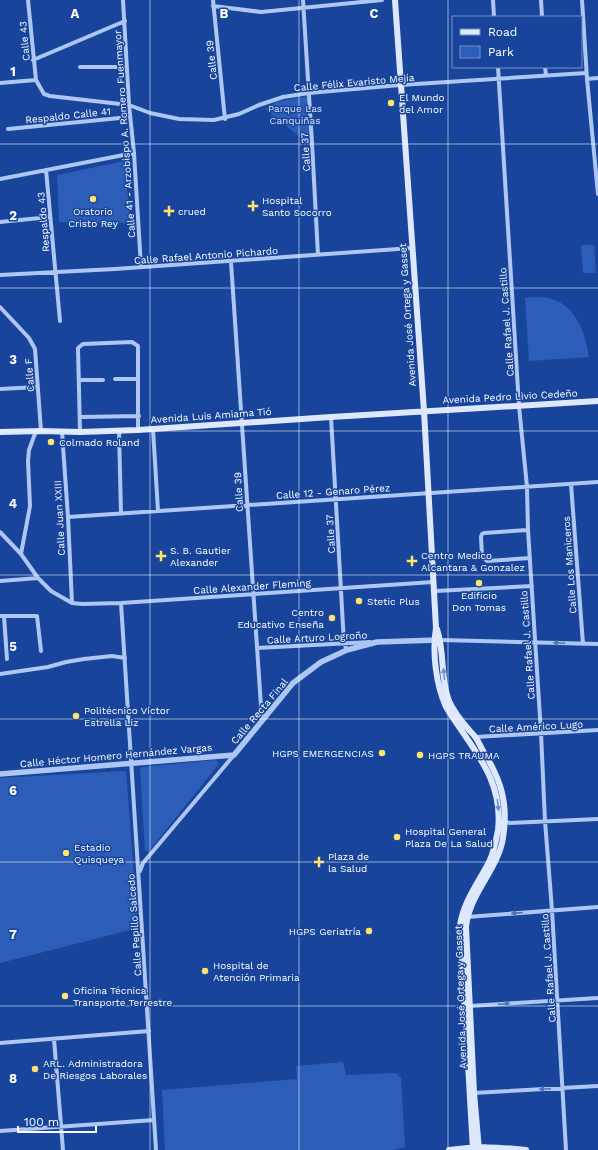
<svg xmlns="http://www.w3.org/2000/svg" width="598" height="1150" font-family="'Work Sans',sans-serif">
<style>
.green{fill:#2c5eb9}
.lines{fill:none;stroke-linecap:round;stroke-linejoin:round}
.minor{stroke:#aec7f2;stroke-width:4}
.tertiary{stroke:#aec7f2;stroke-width:5.5}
.secondary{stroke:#dde8fc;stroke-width:6}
.oneway{fill:#4c72b9}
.oneway2{fill:#718ec7}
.grid{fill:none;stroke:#fff;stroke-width:1;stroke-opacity:0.55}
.poi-dot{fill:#ffe36f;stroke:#18459b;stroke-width:1.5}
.labels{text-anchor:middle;stroke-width:3;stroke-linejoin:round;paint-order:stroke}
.street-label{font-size:10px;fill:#fff;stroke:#18459b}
.poi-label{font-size:10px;fill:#fff;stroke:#18459b;text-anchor:start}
.park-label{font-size:10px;fill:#d6e4fc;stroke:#18459b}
.grid-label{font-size:13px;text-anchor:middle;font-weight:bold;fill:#fff;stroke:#18459b;stroke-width:3;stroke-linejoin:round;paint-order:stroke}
</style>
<rect width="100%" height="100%" fill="#18459b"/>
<path class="green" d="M309 96 311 146 265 109 276 102Z
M125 161 130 223 59 222 57 175Z
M581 245H594L596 273H583Z
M536 297C541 298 547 297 552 299 577 307 585 333 589 357L529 361 525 298Z
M216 760 219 764 149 851H145L140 769 142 767Z
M126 771 138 928 0 963V778Z
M343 1062 346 1075 396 1073 401 1078 405 1147 393 1150H165L162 1090 297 1079 296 1066Z"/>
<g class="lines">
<path class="minor" d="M28 0 36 80 44 94 50 96 129 105 150 113 179 119 214 120 239 114 259 105 283 97 309 93 400 85 586 73
M123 0 129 105 134 153 141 267
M213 0 225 119
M303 0 312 143 318 255
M493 0 494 17
M541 0 542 17
M582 0 587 79 598 194
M213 6 261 12 382 0
M33 60 125 21
M80 67H127
M498 67 519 406 527 487 528 530 541 733 545 821 552 910 566 1150
M545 67 546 75
M587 79 598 78
M0 83 36 80
M8 129 130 117
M46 170 60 321
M0 179 134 153
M0 222 50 217
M231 262 262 721
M0 275 115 269 412 248
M0 307 29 338 35 349 41 431
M115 379H138
M79 380H103
M0 389 38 387
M80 417 139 416
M331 417 344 643 347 650
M153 429 158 511
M119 431 121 513
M62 432 68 517 72 603
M80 432 78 348 83 344 132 342 138 346V430
M571 484 583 644
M68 517 598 482
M528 530 484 533 482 534 481 537 482 557 487 561 530 558
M0 532 21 554 38 578 51 591 72 603 82 604 121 603 433 582
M21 554 30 506 28 461 29 450 36 431
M0 581 38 578
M435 591 532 586
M121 603 156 1150
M0 616H37L41 651
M4 616 7 659
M441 640 598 644
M257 648 370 642
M0 674 48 667 66 662 84 659 112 656 125 658
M475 737 598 730
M503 821 510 823 598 819
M140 871 143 863 234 755
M467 917 598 907
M469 1006 598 998
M54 1039 63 1150
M0 1043 149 1031
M473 1093 598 1086
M0 1131 154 1120"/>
<path class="tertiary" d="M0 774 234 755 293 683 321 662 347 650 377 642 438 640"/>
<path class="secondary" d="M395 0 424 411 436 628C432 652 436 685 446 707 471 748 504 778 498 830 496 841 494 852 489 862 478 883 464 901 460 925L473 1150
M0 432 41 431 80 432 138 430 331 417 598 401
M437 629C445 653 440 678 449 701 454 712 462 722 470 731 472 733 474 735 476 738 478 741 480 745 482 749 500 778 509 802 503 838 498 870 469 894 466 927L474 1093 479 1150
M449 1150C478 1146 497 1147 526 1150"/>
</g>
<defs><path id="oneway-solid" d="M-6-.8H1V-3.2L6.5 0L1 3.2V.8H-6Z"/></defs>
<g class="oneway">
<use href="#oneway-solid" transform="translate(559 643) rotate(-177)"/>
<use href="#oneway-solid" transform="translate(517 913) rotate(175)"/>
<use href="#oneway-solid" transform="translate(504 1004) rotate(-4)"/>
<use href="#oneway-solid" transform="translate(545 1089) rotate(177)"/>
</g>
<g class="oneway2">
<use href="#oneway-solid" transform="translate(444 674) rotate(-95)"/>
<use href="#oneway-solid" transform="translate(498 805) rotate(83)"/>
</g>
<path class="grid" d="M150 0V1150M299 0V1150M448 0V1150M0 144H598M0 288H598M0 431H598M0 575H598M0 719H598M0 862H598M0 1006H598"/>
<g class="poi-dot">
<circle cx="391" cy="103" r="4"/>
<circle cx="93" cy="199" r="4"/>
<path d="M251 200h4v4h4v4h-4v4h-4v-4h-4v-4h4z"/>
<path d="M167 205h4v4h4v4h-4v4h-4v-4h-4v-4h4z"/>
<circle cx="51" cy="442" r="4"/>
<path d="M159 550h4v4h4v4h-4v4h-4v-4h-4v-4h4z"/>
<path d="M410 555h4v4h4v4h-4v4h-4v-4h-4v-4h4z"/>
<circle cx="479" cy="583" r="4"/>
<circle cx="359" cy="601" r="4"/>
<circle cx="332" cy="618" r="4"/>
<circle cx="76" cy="716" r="4"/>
<circle cx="382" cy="753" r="4"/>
<circle cx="420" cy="755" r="4"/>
<circle cx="397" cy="837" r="4"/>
<circle cx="66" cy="853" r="4"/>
<path d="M317 856h4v4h4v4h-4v4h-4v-4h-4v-4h4z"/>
<circle cx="369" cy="931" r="4"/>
<circle cx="205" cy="971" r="4"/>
<circle cx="65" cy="996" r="4"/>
<circle cx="35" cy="1069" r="4"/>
</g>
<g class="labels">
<g class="street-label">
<text transform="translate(24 41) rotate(-95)" y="4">Calle 43</text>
<text transform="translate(211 60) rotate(-96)" y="4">Calle 39</text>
<text transform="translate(354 82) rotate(-5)" y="4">Calle Félix Evaristo Mejía</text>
<text transform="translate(68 115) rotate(-6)" y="4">Respaldo Calle 41</text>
<text transform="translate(124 134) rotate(-94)" y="4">Calle 41 - Arzobispo A. Romero Fuenmayor</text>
<text transform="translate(305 152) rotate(-93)" y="4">Calle 37</text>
<text transform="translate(43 222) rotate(-95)" y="4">Respaldo 43</text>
<text transform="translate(206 255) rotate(-4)" y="4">Calle Rafael Antonio Pichardo</text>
<text transform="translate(407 315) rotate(-94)" y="4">Avenida José Ortega y Gasset</text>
<text transform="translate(506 322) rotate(-94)" y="4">Calle Rafael J. Castillo</text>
<text transform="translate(29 375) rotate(-94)" y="4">Calle F</text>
<text transform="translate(510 396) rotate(-3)" y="4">Avenida Pedro Livio Cedeño</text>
<text transform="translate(211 415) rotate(-4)" y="4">Avenida Luis Amiama Tió</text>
<text transform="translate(333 491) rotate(-4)" y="4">Calle 12 - Genaro Pérez</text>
<text transform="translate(238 492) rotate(-93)" y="4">Calle 39</text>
<text transform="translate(59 518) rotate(-93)" y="4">Calle Juan XXIII</text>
<text transform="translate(330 534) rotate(-93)" y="4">Calle 37</text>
<text transform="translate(569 565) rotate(-94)" y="4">Calle Los Maniceros</text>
<text transform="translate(252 586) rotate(-4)" y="4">Calle Alexander Fleming</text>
<text transform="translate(317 637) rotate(-3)" y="4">Calle Arturo Logroño</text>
<text transform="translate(527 645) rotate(-94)" y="4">Calle Rafael J. Castillo</text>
<text transform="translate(259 711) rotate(-50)" y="4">Calle Recta Final</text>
<text transform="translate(536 726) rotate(-3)" y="4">Calle Américo Lugo</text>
<text transform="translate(116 755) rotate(-5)" y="4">Calle Héctor Homero Hernández Vargas</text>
<text transform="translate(134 925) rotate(-94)" y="4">Calle Pepillo Salcedo</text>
<text transform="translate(548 968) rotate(-94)" y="4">Calle Rafael J. Castillo</text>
<text transform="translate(460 997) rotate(-92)" y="4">Avenida José Ortega y Gasset</text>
</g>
<g class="poi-label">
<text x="399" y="101">El Mundo<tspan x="399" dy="12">del Amor</tspan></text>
<text x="262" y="204">Hospital<tspan x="262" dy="12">Santo Socorro</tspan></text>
<text x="93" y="215" text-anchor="middle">Oratorio<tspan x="93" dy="12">Cristo Rey</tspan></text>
<text x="178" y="215">crued</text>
<text x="59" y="446">Colmado Roland</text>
<text x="170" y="554">S. B. Gautier<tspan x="170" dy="12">Alexander</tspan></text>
<text x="421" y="559">Centro Medico<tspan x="421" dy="12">Alcantara &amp; Gonzalez</tspan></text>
<text x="479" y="599" text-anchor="middle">Edificio<tspan x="479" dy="12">Don Tomas</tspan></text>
<text x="367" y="605">Stetic Plus</text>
<text x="324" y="616" text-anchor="end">Centro<tspan x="324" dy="12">Educativo Enseña</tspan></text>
<text x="84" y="714">Politécnico Víctor<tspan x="84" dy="12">Estrella Liz</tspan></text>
<text x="374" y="757" text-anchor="end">HGPS EMERGENCIAS</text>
<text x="428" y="759">HGPS TRAUMA</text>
<text x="405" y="835">Hospital General<tspan x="405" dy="12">Plaza De La Salud</tspan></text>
<text x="74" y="851">Estadio<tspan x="74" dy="12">Quisqueya</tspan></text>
<text x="328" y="860">Plaza de<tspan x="328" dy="12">la Salud</tspan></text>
<text x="361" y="935" text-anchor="end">HGPS Geriatría</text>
<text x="213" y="969">Hospital de<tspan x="213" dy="12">Atención Primaria</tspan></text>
<text x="73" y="994">Oficina Técnica<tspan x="73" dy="12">Transporte Terrestre</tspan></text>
<text x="43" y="1067">ARL. Administradora<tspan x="43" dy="12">De Riesgos Laborales</tspan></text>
</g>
<g class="park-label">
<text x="295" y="112">Parque Las<tspan x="295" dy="12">Canquiñas</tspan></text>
</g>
</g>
<g class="grid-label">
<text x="75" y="18">A</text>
<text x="224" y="18">B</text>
<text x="374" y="18">C</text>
<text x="13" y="76">1</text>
<text x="13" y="220">2</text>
<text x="13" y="364">3</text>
<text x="13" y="508">4</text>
<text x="13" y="651">5</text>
<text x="13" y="795">6</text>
<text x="13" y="939">7</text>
<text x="13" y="1083">8</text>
</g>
<rect x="452" y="16" width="130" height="52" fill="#18459b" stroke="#748fc3"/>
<rect x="460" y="29" width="20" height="6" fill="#dde8fc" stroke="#748fc3"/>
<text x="488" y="36" font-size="12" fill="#ffffff">Road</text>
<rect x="460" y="46" width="20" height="12" fill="#2c5eb9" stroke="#748fc3"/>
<text x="488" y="56" font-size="12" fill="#ffffff">Park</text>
<path d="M18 1126v6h78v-6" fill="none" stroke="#ffffff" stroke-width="2"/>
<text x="24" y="1126" font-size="12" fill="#ffffff" stroke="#18459b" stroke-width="3" paint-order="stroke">100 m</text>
</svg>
